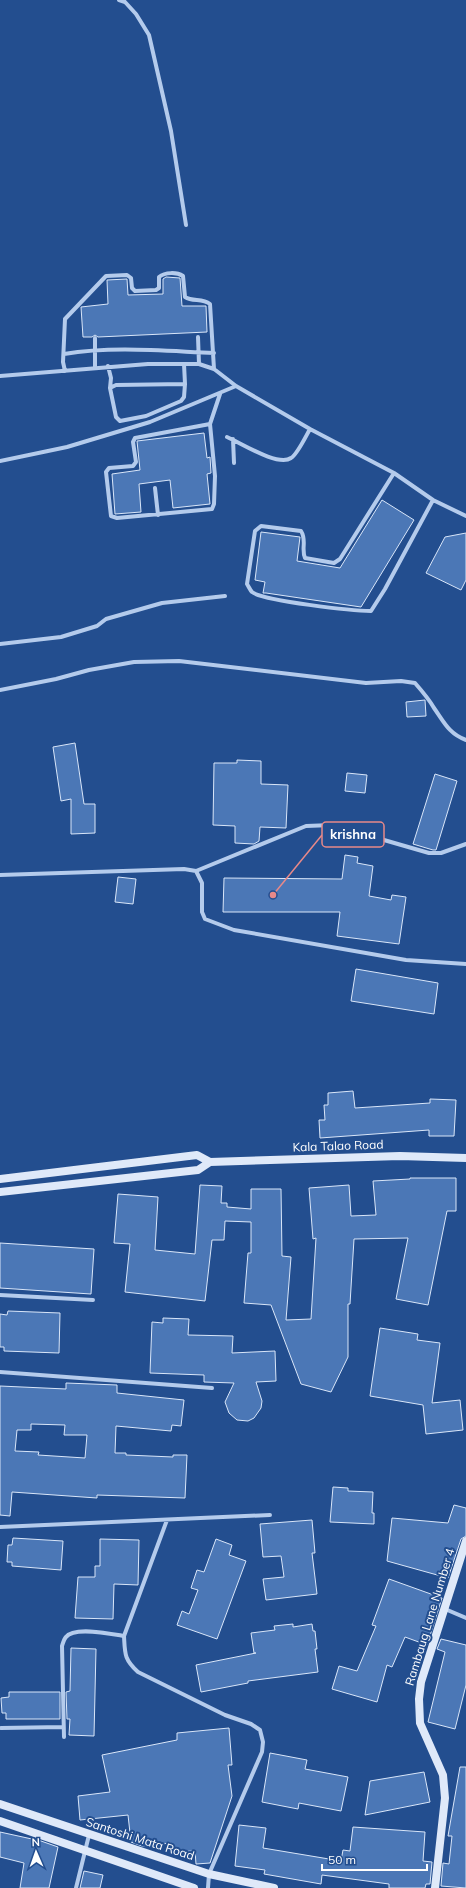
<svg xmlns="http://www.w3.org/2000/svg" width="466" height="1888" font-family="Mulish,sans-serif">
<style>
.building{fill:#4b77b6;stroke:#d9e6f9;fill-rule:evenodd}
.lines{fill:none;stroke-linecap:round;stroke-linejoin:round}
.street{stroke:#b4cbec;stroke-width:4}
.secondary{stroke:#dfe9f9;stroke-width:8}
.labels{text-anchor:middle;stroke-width:4;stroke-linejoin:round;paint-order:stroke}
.street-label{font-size:12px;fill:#fff;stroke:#234e8f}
.leader{fill:none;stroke:#e88989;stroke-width:1.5}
.callout-dot{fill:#e88989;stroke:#234e8f;stroke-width:1.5}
.callout{fill:#234e8f;stroke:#e88989;stroke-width:1.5}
.callout-label{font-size:13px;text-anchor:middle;font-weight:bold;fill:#fff}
</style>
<rect width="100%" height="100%" fill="#234e8f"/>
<path class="building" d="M166 277 180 278 182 306H206L207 332 98 337 95 335 92 337H83L81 307 108 304 107 280 127 279 128 295 163 294V279Z
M204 433 207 458 210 457 211 473 207 474 210 504 173 508 170 480 139 484 141 512 115 514 112 474 140 470 137 441Z
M382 500 414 520 361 607 266 593H263L265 582 255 580 261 532 300 537 297 561 340 568Z
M466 533V580L461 590 426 573 445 537Z
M425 700 426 716 407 717 406 702Z
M75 743 84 804H95V833L71 834V799L61 801 53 747Z
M237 760 261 761V784L288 785 286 828 260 827 259 841 254 844 235 843V826L213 825 214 763H237Z
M347 773 367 775 365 793 345 791Z
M435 774 457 781 436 850H433L413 844Z
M345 855 358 857 357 863 373 866 369 896 391 900 392 895 406 897 399 944 337 936 340 912H223L224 878 342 879Z
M118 877 136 879 133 904 115 902Z
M356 969 438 983 434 1014 351 1001Z
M353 1091 355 1108 430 1103V1099L456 1100 454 1136H429V1130L320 1138 319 1120H325L324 1105H328V1093Z
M410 1178H456V1211H447L428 1305 396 1299 408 1238 354 1239 350 1304H348V1357L331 1392 301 1384 271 1305 244 1303 248 1253H251V1222L225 1221 224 1240H212L205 1301 125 1292 130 1244 114 1243 118 1194 158 1197 155 1250 195 1254 200 1185 222 1186 221 1203H227V1207L251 1209V1189H281L282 1256 291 1257 286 1320 311 1319 316 1238 313 1239 309 1188 349 1185 351 1216 376 1215 373 1181 410 1179Z
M0 1243 94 1249 91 1294 0 1288Z
M8 1311 60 1313 59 1353 4 1351V1347H0V1314L7 1315Z
M163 1318 189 1319 188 1335 233 1336 232 1353 275 1351 276 1381 256 1382 262 1401 261 1408 254 1418 248 1421 237 1420 229 1413 225 1402 234 1383 204 1382V1375L150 1373 152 1322 163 1323Z
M380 1328 418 1334 417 1340 440 1343 432 1403 460 1400 463 1430 426 1434 423 1405 370 1396Z
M66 1383 117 1385V1393L184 1400 181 1426 172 1425 171 1431 116 1426 115 1453H126V1455L173 1457V1455H187L185 1498 97 1495V1498L12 1492 10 1516 0 1515V1386L66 1389ZM31 1424 65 1425 64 1435H87L85 1458 38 1455 39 1452 15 1451 17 1430H31Z
M333 1487 348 1488V1491L373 1492 372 1513H374V1524L330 1522Z
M454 1505 466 1508V1536L461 1539 448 1578 387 1561 392 1518 448 1523Z
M312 1520 315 1553H312L317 1594 266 1600 263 1579 284 1577 281 1556 263 1557 260 1524Z
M13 1538 63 1541 61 1570 12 1566V1562H7L8 1545H12Z
M100 1539 139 1540 138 1585 114 1584 113 1619 75 1618 78 1577H95V1566H100Z
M216 1539 232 1545 229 1555 246 1561 217 1639 177 1625 182 1611 189 1614 198 1590 191 1588 197 1570 204 1572Z
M389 1579 442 1598 427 1645 405 1637 392 1667 387 1665 377 1702 332 1689 339 1666 357 1671 376 1626 372 1625Z
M293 1624V1627L312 1624 313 1631H315L317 1649H315L318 1672 248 1681V1683L201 1692 196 1665 256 1653H254L251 1633 275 1630 274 1626Z
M441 1639 466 1645V1685L455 1729 428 1722 445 1652 437 1649Z
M71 1648 96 1649 94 1736 69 1735 70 1719H67L66 1692 70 1691Z
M9 1692H60V1719H6V1713H2L1 1698 9 1697Z
M229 1728 232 1765H228L232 1796 210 1863 196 1864 195 1851 171 1852V1843L142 1846 131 1842 128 1815 80 1820 78 1796 110 1792 102 1755 177 1740V1733Z
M270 1753 307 1760 305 1769 348 1777 341 1811 299 1803 298 1809 262 1802Z
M460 1767H466V1888L441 1886 443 1863 449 1864 452 1836H448Z
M424 1772 430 1802 365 1815 370 1781Z
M239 1825 266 1828 263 1848 341 1861 343 1850 350 1851 353 1827 425 1832 423 1861 432 1862 430 1884H426L425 1888H389V1884L322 1875 321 1884 264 1874 265 1870 235 1866Z
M0 1832 41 1841 58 1847 49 1888H20L24 1863 0 1857Z
M84 1871 103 1875 100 1888H80Z"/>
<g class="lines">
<path class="street" d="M119 0 125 2 136 14 149 35 171 131 186 225
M198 337 199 364
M64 354C113 346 164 351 214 353
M184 364 185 384
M108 366 111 378 110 388 116 417 120 421 146 416 181 401 184 397 185 384 116 385 110 388
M95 367V338
M65 371 63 362 65 319 106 276 127 275 131 278 132 288 135 291 156 290 159 288V277C165 272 177 272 183 276L185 297C193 302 202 298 210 304L214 369
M0 376 148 364H199L214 369 236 386 310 429 394 473 433 500 466 516
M210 424 135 438 133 442 136 462 133 466 109 468 106 472 111 516 117 518 212 509 214 504 215 476 210 424 220 394
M227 437C241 443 278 467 291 458 297 455 306 436 310 429
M233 439 234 463
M0 461 67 447 150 422 236 386
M394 473 340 559 334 563 305 558C301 549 307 540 301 531L261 526 255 531 247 584C249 587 250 590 252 592 264 601 353 611 371 611L385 589 433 500
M155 488 158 515
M0 644 61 637 97 626 106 619 162 603 225 596
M0 690 56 679 89 670 134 662 179 661 366 683 401 681 415 683C422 691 429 699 434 708 444 722 449 734 466 740
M196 871 306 826 332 825 429 853H441L466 844
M0 875 184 869 196 871 202 883V912L205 919 234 930 406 960 466 964
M0 1295 93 1300
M0 1372 212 1388
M167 1520 124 1636C125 1654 124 1659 138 1672L225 1715 251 1724 260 1730 263 1742 262 1752 209 1874 208 1888
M0 1527 270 1515
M445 1609 466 1618
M1 1728 63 1727
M64 1737 62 1646C63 1643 64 1639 66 1637 74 1626 112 1634 124 1636
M76 1888 89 1835"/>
<path class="secondary" d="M0 1179 197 1155 210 1162 400 1156 466 1158
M0 1192 198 1170 210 1162
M0 1804 209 1874 274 1888
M0 1821 194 1888
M435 1888 445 1798 443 1775 420 1723 419 1699 421 1682 466 1541"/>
</g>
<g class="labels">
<g class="street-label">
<text transform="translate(338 1146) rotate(-2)" y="4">Kala Talao Road</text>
<text transform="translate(430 1617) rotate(-73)" y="4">Rambaug Lane Number 4</text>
<text transform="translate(140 1839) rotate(18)" y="4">Santoshi Mata Road</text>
</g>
</g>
<path class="leader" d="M273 895L322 835"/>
<circle class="callout-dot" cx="273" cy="895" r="4"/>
<rect class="callout" x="322" y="822" width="62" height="25" rx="4"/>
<g class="callout-label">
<text x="353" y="839">krishna</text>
</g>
<g transform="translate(36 1852) rotate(358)" stroke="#234e8f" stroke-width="3" paint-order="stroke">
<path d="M0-3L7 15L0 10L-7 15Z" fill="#ffffff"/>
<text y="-6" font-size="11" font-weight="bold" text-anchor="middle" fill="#ffffff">N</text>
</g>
<path d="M322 1864v6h105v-6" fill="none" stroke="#ffffff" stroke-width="2"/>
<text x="328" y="1864" font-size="12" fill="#ffffff" stroke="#234e8f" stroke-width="3" paint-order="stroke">50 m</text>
</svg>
